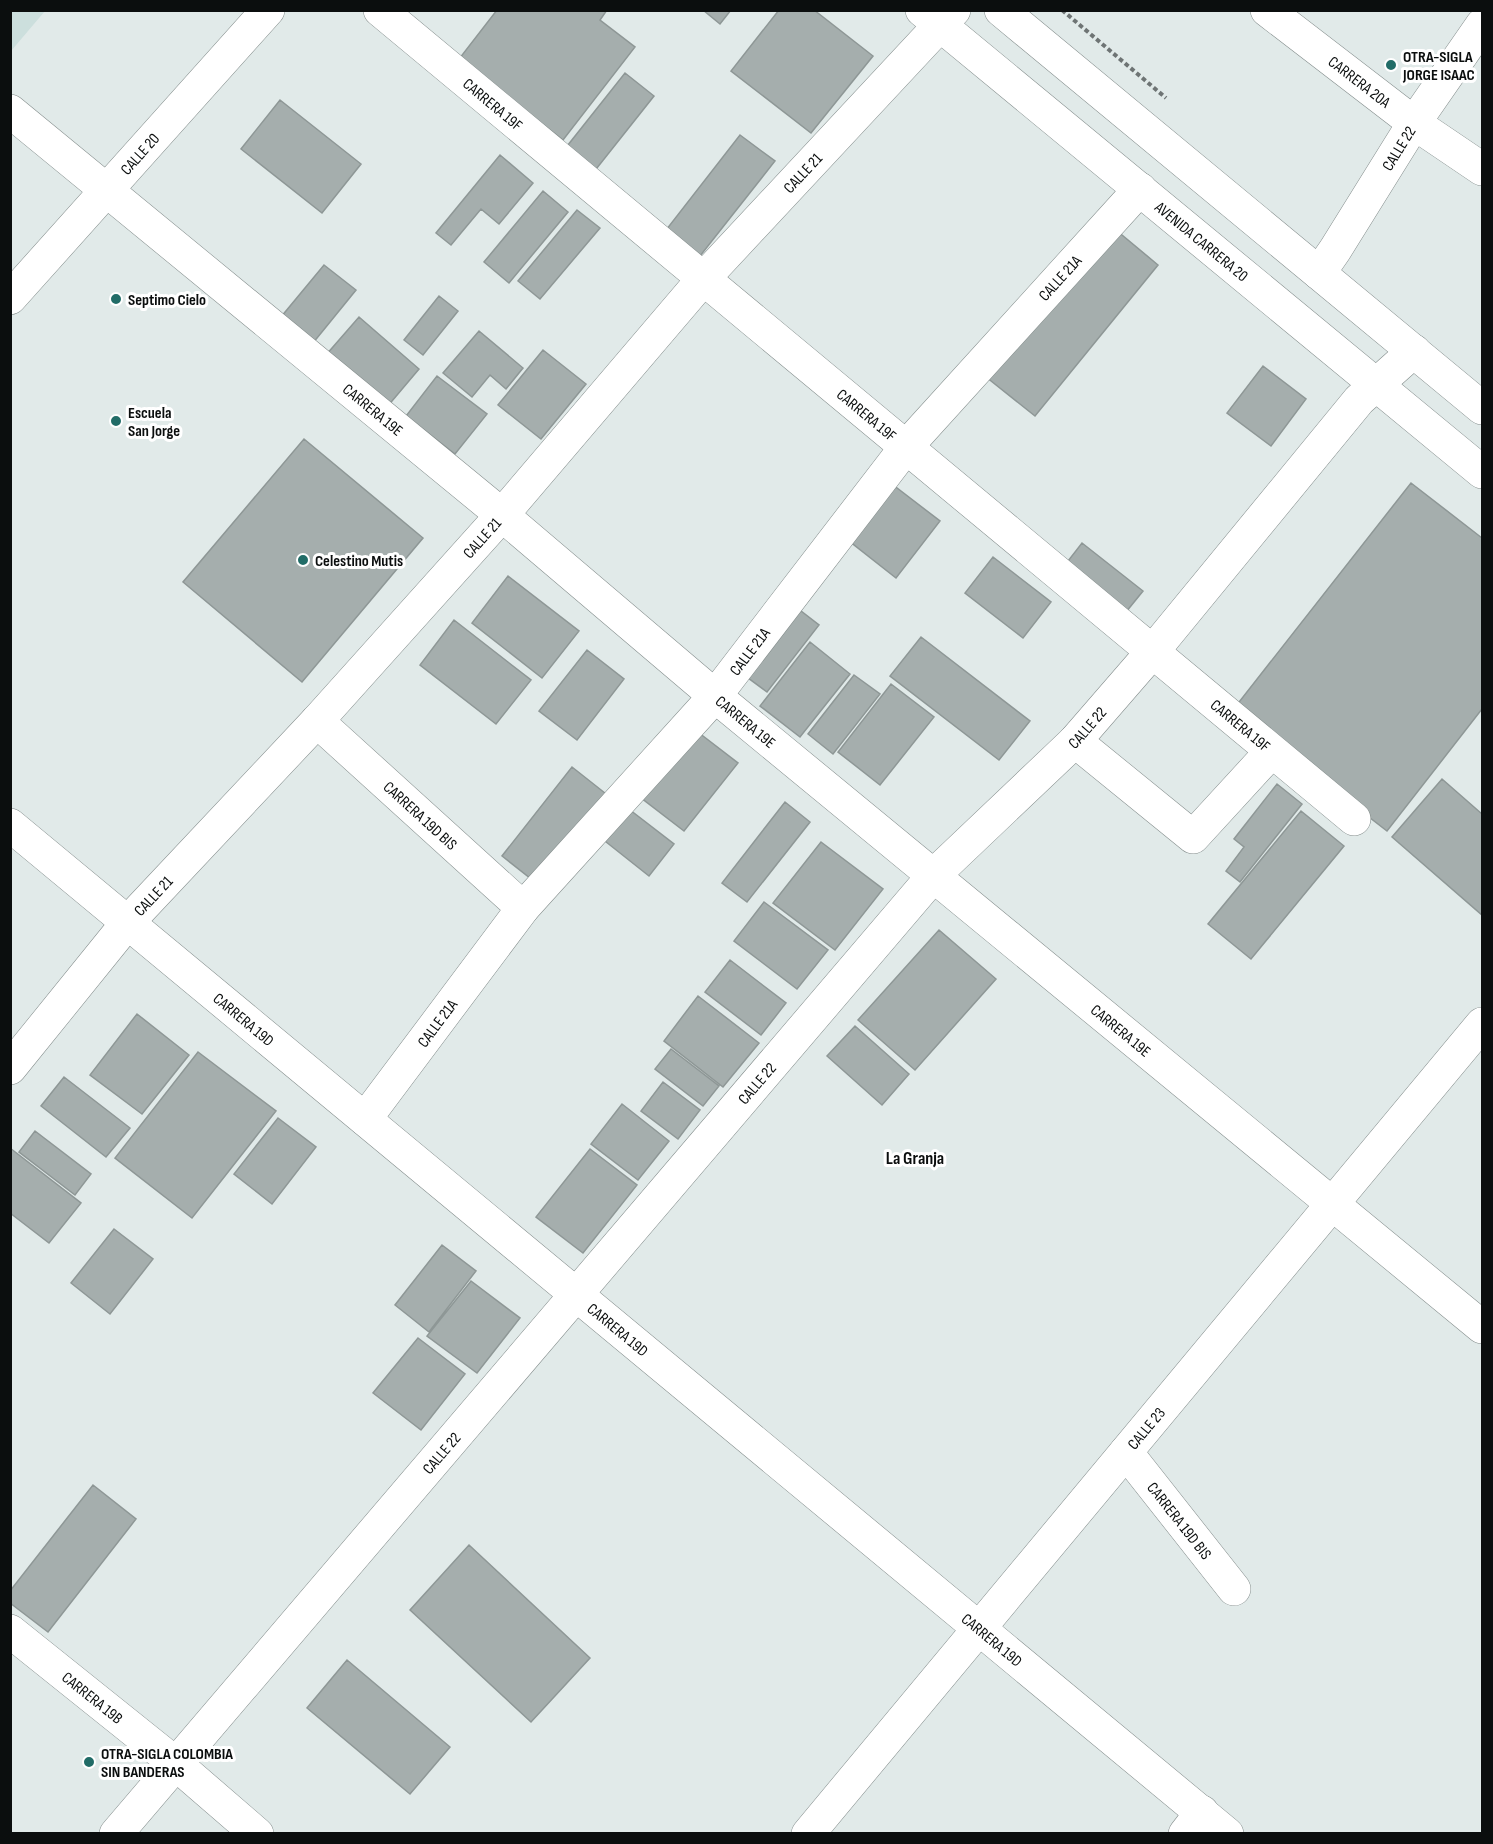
<svg xmlns="http://www.w3.org/2000/svg" width="1493" height="1844" font-family="'Sofia Sans Condensed',sans-serif">
<style>
.built{fill:#ccdfdd}
.building{fill:#a5aead;stroke:#8e9796;stroke-width:1.5}
.lines{fill:none;stroke-linecap:round;stroke-linejoin:round}
.minor-casing{stroke:#848d8c;stroke-width:34}
.path{stroke:#6e7474;stroke-width:4;stroke-dasharray:4.5 3;stroke-linecap:butt}
.minor{stroke:#fff;stroke-width:33}
.poi-dot{fill:#216c67;stroke:#fff;stroke-width:2}
.labels{text-anchor:middle;stroke-width:6;stroke-linejoin:round;paint-order:stroke}
.poi-label{font-size:16px;font-weight:bold;fill:#0b0e0e;stroke:#fff;text-anchor:start}
.street-label{font-size:16px;fill:#0b0e0e;stroke:#fff}
.neighbourhood-label{font-size:18px;font-weight:bold;fill:#0b0e0e;stroke:#fff}
</style>
<rect width="100%" height="100%" fill="#e1eae9"/>
<path class="built" d="M11 10 45 11 11 51 10 11Z"/>
<path class="building" d="M497 10H607L600 20 635 47 563 140 459 59Z
M703 10H731L720 24Z
M779 10H814L873 56 811 133 731 71Z
M625 73 654 96 593 173 564 150Z
M280 100 361 164 322 213 241 149Z
M740 135 775 161 700 256 666 230Z
M500 155 533 183 499 224 481 209 451 245 436 233Z
M543 191 568 212 509 283 484 262Z
M577 210 600 228 540 299 518 281Z
M1110 225 1158 265 1035 416 986 377Z
M324 265 356 290 313 343 281 317Z
M439 296 458 311 423 355 404 340Z
M359 317 419 369 387 407 326 355Z
M479 331 523 368 506 389 490 375 472 397 443 373Z
M543 350 586 384 541 439 498 405Z
M1263 366 1306 399 1271 446 1227 413Z
M437 376 487 414 455 454 406 416Z
M304 439 423 538 302 682 183 582Z
M888 481 940 521 896 578 844 537Z
M1411 483 1482 538V709L1387 831 1232 711Z
M1082 543 1143 591 1122 617 1061 570Z
M993 557 1051 602 1023 638 965 593Z
M508 576 579 631 542 678 472 623Z
M792 604 819 625 767 692 740 672Z
M454 620 531 680 496 724 420 665Z
M921 637 1030 721 999 760 890 676Z
M810 642 850 674 800 737 760 706Z
M587 650 624 679 577 740 539 711Z
M854 675 880 694 833 754 808 734Z
M891 684 934 717 880 785 838 752Z
M690 726 738 763 684 831 636 794Z
M572 767 610 797 540 886 502 856Z
M1442 779 1482 814V915L1392 837Z
M1277 784 1302 804 1240 882 1226 871 1244 847 1234 839Z
M785 802 810 822 747 902 722 883Z
M621 803 674 844 649 876 596 834Z
M1301 811 1344 846 1251 959 1208 924Z
M821 842 883 889 835 950 773 903Z
M764 902 828 950 797 989 734 941Z
M939 930 996 979 915 1070 858 1020Z
M730 960 786 1003 761 1035 705 992Z
M698 996 759 1043 723 1087 664 1041Z
M137 1014 189 1055 142 1114 90 1075Z
M855 1026 909 1074 882 1105 827 1056Z
M671 1049 719 1086 703 1106 655 1069Z
M198 1052 276 1111 192 1218 115 1158Z
M64 1077 130 1128 106 1157 41 1106Z
M663 1082 700 1110 678 1139 641 1111Z
M622 1104 669 1141 638 1180 591 1144Z
M278 1118 316 1147 272 1204 234 1174Z
M35 1131 91 1174 75 1195 19 1152Z
M10 1148 81 1203 49 1243 10 1213Z
M590 1149 637 1185 583 1253 536 1217Z
M114 1229 153 1259 110 1314 71 1283Z
M442 1245 476 1271 429 1332 395 1305Z
M471 1281 520 1318 477 1373 427 1336Z
M418 1338 465 1374 421 1430 373 1393Z
M93 1485 136 1519 48 1632 10 1603V1591Z
M469 1545 590 1658 531 1722 410 1610Z
M347 1660 450 1747 410 1794 307 1708Z"/>
<g class="lines">
<defs>
<g id="minor">
<path id="s1" d="M380 10 1354 819"/>
<path id="s2" d="M922 10 1482 472"/>
<path d="M1001 10 1482 408"/>
<path id="s3" d="M1267 10 1414 123 1482 169"/>
<path id="s4" d="M10 111 502 515 715 696 1482 1327"/>
<path id="s5" d="M1319 273 1335 250 1414 123 1482 25"/>
<path id="s6" d="M10 298 268 10"/>
<path id="s7" d="M317 721 523 908"/>
<path d="M1075 741 1193 837 1271 752"/>
<path id="s8" d="M10 825 1227 1834"/>
<path id="s9" d="M10 1068 128 922 317 721 502 515 704 278 954 10"/>
<path id="s10" d="M365 1119 523 908 715 696 906 447 1140 189"/>
<path id="s11" d="M1126 1452 1234 1589"/>
<path id="s12" d="M10 1631 176 1764 257 1834"/>
<path id="s13" d="M116 1834 934 875 1075 741 1153 651 1359 400 1414 351"/>
<path id="s14" d="M808 1834 1482 1024"/>
<path d="M1185 1834 1202 1812"/>
</g>
</defs>
<use href="#minor" class="minor-casing"/>
<path class="path" d="M1062 10 1166 98"/>
<use href="#minor" class="minor"/>
</g>
<g class="poi-dot">
<circle cx="1391" cy="65" r="6"/>
<circle cx="116" cy="299" r="6"/>
<circle cx="116" cy="421" r="6"/>
<circle cx="303" cy="560" r="6"/>
<circle cx="89" cy="1762" r="6"/>
</g>
<g class="labels">
<g class="poi-label">
<text x="1403" y="62">OTRA-SIGLA<tspan x="1403" dy="18">JORGE ISAAC</tspan></text>
<text x="128" y="305">Septimo Cielo</text>
<text x="128" y="418">Escuela<tspan x="128" dy="18">San Jorge</tspan></text>
<text x="315" y="566">Celestino Mutis</text>
<text x="101" y="1759">OTRA-SIGLA COLOMBIA<tspan x="101" dy="18">SIN BANDERAS</tspan></text>
</g>
<g class="street-label">
<text dy="6" stroke="none"><textPath href="#s3" startOffset="117">CARRERA 20A</textPath></text>
<text dy="6" stroke="none"><textPath href="#s1" startOffset="147">CARRERA 19F</textPath></text>
<text dy="6" stroke="none"><textPath href="#s5" startOffset="148">CALLE 22</textPath></text>
<text dy="6" stroke="none"><textPath href="#s6" startOffset="194">CALLE 20</textPath></text>
<text dy="6" stroke="none"><textPath href="#s9" startOffset="1196">CALLE 21</textPath></text>
<text dy="6" stroke="none"><textPath href="#s2" startOffset="363">AVENIDA CARRERA 20</textPath></text>
<text dy="6" stroke="none"><textPath href="#s10" startOffset="1092">CALLE 21A</textPath></text>
<text dy="6" stroke="none"><textPath href="#s4" startOffset="470">CARRERA 19E</textPath></text>
<text dy="6" stroke="none"><textPath href="#s1" startOffset="633">CARRERA 19F</textPath></text>
<text dy="6" stroke="none"><textPath href="#s9" startOffset="710">CALLE 21</textPath></text>
<text dy="6" stroke="none"><textPath href="#s10" startOffset="606">CALLE 21A</textPath></text>
<text dy="6" stroke="none"><textPath href="#s4" startOffset="956">CARRERA 19E</textPath></text>
<text dy="6" stroke="none"><textPath href="#s1" startOffset="1119">CARRERA 19F</textPath></text>
<text dy="6" stroke="none"><textPath href="#s13" startOffset="1473">CALLE 22</textPath></text>
<text dy="6" stroke="none"><textPath href="#s7" startOffset="140">CARRERA 19D BIS</textPath></text>
<text dy="6" stroke="none"><textPath href="#s9" startOffset="224">CALLE 21</textPath></text>
<text dy="6" stroke="none"><textPath href="#s8" startOffset="304">CARRERA 19D</textPath></text>
<text dy="6" stroke="none"><textPath href="#s10" startOffset="120">CALLE 21A</textPath></text>
<text dy="6" stroke="none"><textPath href="#s4" startOffset="1442">CARRERA 19E</textPath></text>
<text dy="6" stroke="none"><textPath href="#s13" startOffset="987">CALLE 22</textPath></text>
<text dy="6" stroke="none"><textPath href="#s8" startOffset="790">CARRERA 19D</textPath></text>
<text dy="6" stroke="none"><textPath href="#s14" startOffset="528">CALLE 23</textPath></text>
<text dy="6" stroke="none"><textPath href="#s13" startOffset="501">CALLE 22</textPath></text>
<text dy="6" stroke="none"><textPath href="#s11" startOffset="87">CARRERA 19D BIS</textPath></text>
<text dy="6" stroke="none"><textPath href="#s8" startOffset="1276">CARRERA 19D</textPath></text>
<text dy="6" stroke="none"><textPath href="#s12" startOffset="106">CARRERA 19B</textPath></text>
</g>
<g class="neighbourhood-label">
<text x="915" y="1164">La Granja</text>
</g>
</g>
<rect width="1493" height="1844" fill="none" stroke="#0b0e0e" stroke-width="24"/>
</svg>
